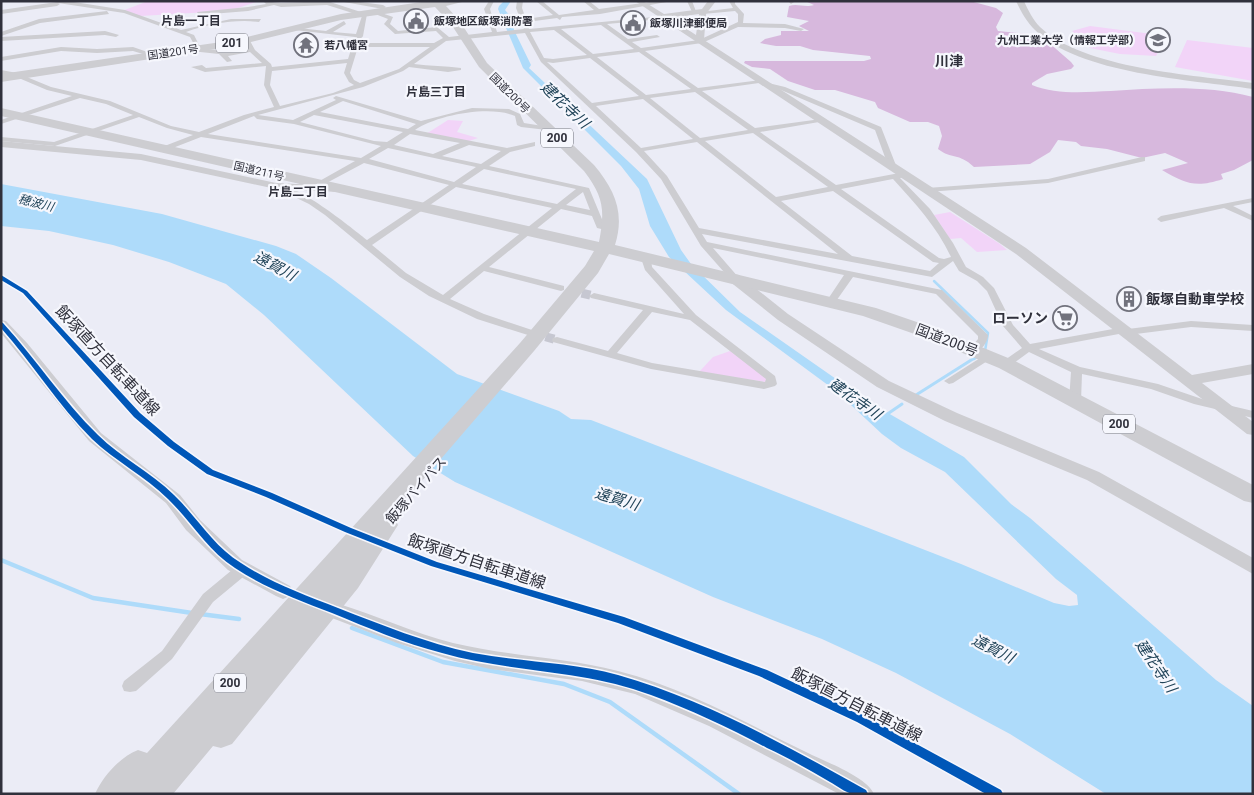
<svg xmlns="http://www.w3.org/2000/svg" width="1254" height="795" font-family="Roboto,'Noto Sans JP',sans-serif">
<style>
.green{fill:#f2d4f8}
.forest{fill:#d7b8dd}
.water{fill:#aedbfa}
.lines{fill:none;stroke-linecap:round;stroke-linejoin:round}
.stream-far2{stroke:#aedbfa;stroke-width:2.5}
.stream-far1{stroke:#aedbfa;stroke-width:3}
.stream{stroke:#aedbfa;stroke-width:4.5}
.street-tunnel{stroke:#c6c7d1;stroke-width:9;stroke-dasharray:9 5;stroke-linecap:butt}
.street{fill:#cdcdd1;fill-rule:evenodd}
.secondary{fill:#cdcdd1;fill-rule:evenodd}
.highway{fill:#cdcdd1;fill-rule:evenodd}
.cycleway-casing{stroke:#f6f7fd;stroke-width:3}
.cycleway{fill:#0057b8;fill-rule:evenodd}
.labels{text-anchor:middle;stroke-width:4.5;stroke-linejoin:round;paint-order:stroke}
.far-poi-label{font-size:11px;font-weight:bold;fill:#30313c;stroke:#f6f7fd;text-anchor:start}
.far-street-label{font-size:11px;fill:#30313c;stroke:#f6f7fd}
.far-neighbourhood-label{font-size:12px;font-weight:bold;fill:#30313c;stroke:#f6f7fd}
.shield{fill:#f6f7fd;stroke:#6b6c76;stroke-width:1}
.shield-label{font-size:12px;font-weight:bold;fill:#30313c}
.far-water-label{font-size:12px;font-style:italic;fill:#204358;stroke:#f6f7fd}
.far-quarter-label{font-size:14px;font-weight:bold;fill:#30313c;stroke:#f6f7fd}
.poi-label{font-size:14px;font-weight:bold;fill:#30313c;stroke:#f6f7fd;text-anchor:start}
.street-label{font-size:14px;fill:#30313c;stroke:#f6f7fd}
.water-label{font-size:15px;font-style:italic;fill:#204358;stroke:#f6f7fd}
.near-street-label{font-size:16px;fill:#30313c;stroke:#f6f7fd}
</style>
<rect width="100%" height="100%" fill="#ebecf6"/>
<path class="green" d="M148 1H259L235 9 209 12 140 16 122 11Z
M1090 26 1160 35 1166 38 1156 56 1120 54 1090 48 1072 31Z
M1187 40 1253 48V81L1175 67Z
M448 120 463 121 457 132 478 138 466 142 426 134Z
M950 212 1000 244 1007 250 977 252 961 238 950 239 934 215Z
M730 351 767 378 765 382 699 372 713 357Z"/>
<path class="forest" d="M805 1H970L996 8 1003 13 996 27 998 31 1040 35 1071 62 1074 66 1071 69 1047 74 1032 83V85C1056 95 1086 92 1111 91 1157 88 1208 85 1253 97V160L1234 170 1221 174 1223 179C1196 188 1186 184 1162 170L1188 163 1165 153 1142 158 1107 149 1081 146 1076 142 1058 140 1050 152 1030 164 974 167C958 152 952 160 938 149L942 136 939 126 928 122H910L878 108 875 102 835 90H815L788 81 770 69 752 67 744 63 745 61H864L871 59 870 56 813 50 800 46H776L760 43 765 39 781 35V31H809L799 26 809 21 787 17 789 6C798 3 804 8 814 5Z"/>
<path class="water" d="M504 1H511L505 10 512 18 514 30 531 65 529 68 647 179 681 250 691 264 740 312 869 402 964 457 1011 504 1030 518 1216 680 1253 706V794H1106L1010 734 896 673 822 639 713 597 455 482 413 456 264 315 226 284 169 262 113 245 49 231 1 226V184L162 214 276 246 296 254 331 278 457 374 559 411 571 419 591 420 961 564 1054 603 1069 606 1078 605 1077 595 1056 579 945 472 901 448 882 434 836 391 726 310 669 257 650 226 639 189 621 166 523 68 498 9 499 6Z"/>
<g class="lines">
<path class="stream-far2" d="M934 281 988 333 985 351
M974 359 978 356"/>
<path class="stream-far1" d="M916 395 976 357
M886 415 902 404"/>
<path class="stream" d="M1 560 93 598 192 613
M200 614 239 619
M352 628 443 662 564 684 610 702 739 794"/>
<path class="street-tunnel" d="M568 290 594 296
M532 333 557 340"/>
<path class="street" d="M55 1H68L125 10 181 30 231 19H261L259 22C235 19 209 24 186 32L194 35 201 49 221 50 225 53 248 49 244 40 249 39 255 50 271 64 272 67 348 59 355 37 286 29 289 27 326 31 344 21 346 24 333 32 356 34 362 16 327 5 281 7 274 5 248 11 199 15 197 12 248 7 266 4 263 1 281 3 327 1 367 14 363 36 359 43H434L443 38 436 31 395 34 384 24 388 19 370 12 373 10 393 17 390 24 398 31 437 27 449 37 492 32 484 9 489 1H494L490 9 497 32 524 29 516 8 517 1H523L522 8 526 19 553 15 536 1H542L559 15 594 10 583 1H589L599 9 657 1H672L600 14 562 17 560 20 557 18 527 22 529 29 664 16 662 19 607 24 628 39 657 35 660 37 632 42 641 48 699 40 738 22V14L735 11 703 14 700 12 733 8 729 1H735V4L744 14 743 23 785 24 804 29 801 31 785 28 738 27 702 43 645 51 698 88 761 80V82L759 83 702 91 755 128 821 119V121L819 122 760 132 836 185 894 174 905 173V177L900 178 930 209 953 243 966 267 983 277 994 288 1013 325 1030 344 1124 327 1128 329 1191 321 1253 325V331L1191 327 1128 335 1124 333 1039 349 1080 367 1158 384 1202 399 1253 411V418L1194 404 1151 389 1082 374 1081 401 1075 404 1071 403 1069 401 1071 372 1029 352 1010 366H1002L1001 364 1002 362 1022 348 1003 326 987 291 977 281 959 271 953 261 932 277 702 234 707 242 942 290 988 335C988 342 981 351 974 353L969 350 978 339V336L936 294 853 277 834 304 831 305 826 302 844 275 713 248 739 278 737 280H731L701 246 661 179 636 152 541 62 525 33 446 41 414 64C430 66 445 66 461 68V70L448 72 409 67 403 71 363 87 258 115 293 120 336 100 333 98 336 96 421 121 472 108 509 109 520 114 524 123 549 127V129L547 130 521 127 517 125 515 116C490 105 437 115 415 130L507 148 535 142V146L510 152 489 166 589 188 604 224 614 228 610 231 597 228 592 216 561 209 489 267 564 286V290L561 291 484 271 450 299 484 314 535 331 536 333 531 336 477 319 429 296 400 277 325 215 309 204 272 186C287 175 353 229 367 240L449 185 364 163 319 187 315 185 316 183 355 161 201 137 165 151 161 149 162 147 193 135 167 128 139 117 55 146 1 141V137L54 142 133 115 106 104 80 98 1 124V120L72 96 47 90 14 76 1 74V70L17 73 51 87 110 101 171 126 199 132 244 115 274 107 264 85 266 66 205 72 191 67 202 65 206 68 262 63 250 52 228 56 232 61 227 62 219 54 191 51V49L196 48 190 37 124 13 58 3 60 4 57 6 1 14V10L57 2ZM601 25 634 49 593 54 561 29ZM554 30 587 55 553 59 544 58 530 32ZM358 47H430L399 69 360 83 354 80 350 73ZM639 52 691 89 646 95 597 57ZM590 58 639 96 592 103 547 62 553 63ZM347 63 344 73 349 82 354 85 333 93 280 106 270 85 272 71ZM695 92 748 130 700 138 650 98ZM643 99 693 139 641 148 596 106ZM343 101 416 124 408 129 320 112ZM314 115 403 132 387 142 374 141 300 122ZM254 116 257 119 294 124 381 146 361 158 208 134ZM753 133 828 187 776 197 705 141ZM410 134 460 143 433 154 394 145ZM697 142 838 254 699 228 667 176 644 151ZM469 145 501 151 481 164 442 156ZM388 148 476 167 454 182 369 159ZM484 169 576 189 557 204 462 184ZM893 179C915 203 937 227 951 257L944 259 939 258 841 189ZM456 187 552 208 443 295 406 273 372 245ZM833 191 933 262 939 263 930 271 852 256 781 201ZM583 192 590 210 566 205Z
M353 1 383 5 386 7 383 9 344 2Z
M687 1H692L697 14H693Z
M788 1H793L794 2 791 4Z
M107 11 109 14 40 23 1 36V32L39 19Z
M105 31 119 35 116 37 105 35 1 41V37Z
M61 47 97 49 133 47 156 55 153 57 133 51 97 53 61 51 1 61V57Z
M764 82 785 87 881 127 897 168 893 170 889 168 875 130 781 90 762 85 761 84Z
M1142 157H1145V161L1048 183 927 192 923 190 927 188 1048 179Z
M1253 198V202L1233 206 1253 216V221L1224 208 1161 222 1157 219 1161 216Z
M646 255 651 258 652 267 696 315 775 376 777 384 775 386 764 389 651 369 553 342 552 340 553 338 557 337 608 351 643 310 591 298 589 296 594 293 684 314 645 270 641 258ZM652 312 690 320 766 379 765 382 652 363 617 353Z
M988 353 993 356 992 358 953 383 949 384 944 381Z
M243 564 248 565 250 569 248 573 213 602 172 659 136 691 130 692 124 691 122 686 124 681 162 651 203 594 238 565Z"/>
<path class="secondary" d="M635 1H643L664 14 702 9 708 1H716L706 14 704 40 1026 248 1192 375 1253 364V374L1202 383 1253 422V435L1247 434 1016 254ZM699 14 696 35 670 18Z
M1016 1H1024C1028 10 1033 20 1040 27 1084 69 1194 75 1253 83V89C1193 80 1078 74 1035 30 1027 22 1021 12 1016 1Z
M1 141 141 154 276 183 339 186 345 189 339 192 276 189 141 160 1 147Z
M734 274 739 275 788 314 889 381 957 413 1099 472 1253 558V574L1087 480 945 421 877 387 778 320 729 281 727 278 729 275Z
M1 320 6 321 27 343 101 433 180 495 200 520 242 560 290 586 293 591 290 596 283 599 276 596 228 570 186 530 166 503 89 441 1 333Z
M339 604C378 616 414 633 453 643 507 656 564 657 618 671 685 688 746 723 808 753 826 762 867 777 874 794H839L709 726 635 694 582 681 490 669 455 661 397 643 332 618 328 612 332 606Z"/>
<path class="highway" d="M428 1H466L446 6 459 20 487 63 594 165C615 190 625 213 615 245L876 308 940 330 1013 360 1253 485V503L1244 501 999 368 926 338 863 316 609 254 598 273 534 351 390 518 395 519 398 525 358 588 232 744 221 748 213 746 173 794H95C103 776 120 757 138 750L147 753 520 343 585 266 594 251 1 116V108L599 242C605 211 604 197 584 171L479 67 451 24 435 7 341 20 235 46 1 82V74L235 40 341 14Z"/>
<defs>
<path id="cycleway" d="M1 275 27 291 140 413 174 442 213 470 272 493 351 528 437 562 624 617 767 670 865 716 1001 790 1003 794H986L857 722 759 676 618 623 431 566 345 532 266 497 207 474 168 446 134 417 23 293 1 280Z
M1 322 3 323C36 359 63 401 98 435 121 458 151 472 174 495 197 517 213 546 241 563 271 583 305 595 338 608 382 625 426 643 473 653 521 662 570 662 618 675 706 700 787 746 866 790L868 794C863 794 857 795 852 794 845 792 837 786 830 782 809 770 789 758 767 748 730 728 691 710 651 695 582 669 512 673 442 653 404 643 368 628 332 613 299 600 265 588 235 568 207 550 191 521 168 499 145 476 115 461 92 439 58 405 33 364 1 328Z"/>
</defs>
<use href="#cycleway" class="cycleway-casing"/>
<use href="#cycleway" class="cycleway"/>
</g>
<defs>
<symbol id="civic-ring" viewBox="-11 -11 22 22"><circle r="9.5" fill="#f6f7fd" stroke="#71727d" stroke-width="1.5"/><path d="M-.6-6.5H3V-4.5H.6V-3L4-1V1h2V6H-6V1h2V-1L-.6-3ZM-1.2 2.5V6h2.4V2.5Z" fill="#71727d"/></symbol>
<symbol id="university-ring" viewBox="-11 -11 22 22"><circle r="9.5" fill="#f6f7fd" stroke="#71727d" stroke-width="1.5"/><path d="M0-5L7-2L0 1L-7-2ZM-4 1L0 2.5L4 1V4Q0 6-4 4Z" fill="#71727d"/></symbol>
<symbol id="temple-ring" viewBox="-11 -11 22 22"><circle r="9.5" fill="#f6f7fd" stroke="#71727d" stroke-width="1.5"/><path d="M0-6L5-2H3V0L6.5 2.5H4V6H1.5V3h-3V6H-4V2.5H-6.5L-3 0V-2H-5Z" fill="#71727d"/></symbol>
<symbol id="building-ring" viewBox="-11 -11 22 22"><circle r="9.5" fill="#f6f7fd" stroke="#71727d" stroke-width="1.5"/><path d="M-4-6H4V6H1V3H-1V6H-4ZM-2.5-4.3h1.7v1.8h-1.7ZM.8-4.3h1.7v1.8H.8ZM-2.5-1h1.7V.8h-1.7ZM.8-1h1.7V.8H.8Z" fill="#71727d"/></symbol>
<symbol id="supermarket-ring" viewBox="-11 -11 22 22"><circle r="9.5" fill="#f6f7fd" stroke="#71727d" stroke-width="1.5"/><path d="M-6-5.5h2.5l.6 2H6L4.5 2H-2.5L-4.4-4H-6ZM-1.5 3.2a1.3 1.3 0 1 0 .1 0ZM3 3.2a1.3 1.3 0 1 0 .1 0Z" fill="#71727d"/></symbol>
</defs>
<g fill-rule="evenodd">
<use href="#civic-ring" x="402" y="7" width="28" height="28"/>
<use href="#civic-ring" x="619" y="9" width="28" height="28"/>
<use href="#university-ring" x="1144" y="26" width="28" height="28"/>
<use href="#temple-ring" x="292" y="31" width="28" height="28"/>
<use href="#building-ring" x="1115" y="285" width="28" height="28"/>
<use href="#supermarket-ring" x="1051" y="304" width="28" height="28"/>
</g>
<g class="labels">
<g class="far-poi-label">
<text x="434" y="25">飯塚地区飯塚消防署</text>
<text x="650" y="27">飯塚川津郵便局</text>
<text x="1140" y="44" text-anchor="end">九州工業大学（情報工学部）</text>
<text x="324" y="49">若八幡宮</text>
</g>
<g class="far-street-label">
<text transform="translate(173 52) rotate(-8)" y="4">国道201号</text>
<text transform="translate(510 93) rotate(45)" y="4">国道200号</text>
<text transform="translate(259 171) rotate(13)" y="4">国道211号</text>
</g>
<g class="far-neighbourhood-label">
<text x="191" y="25">片島一丁目</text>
<text x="436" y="96">片島三丁目</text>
<text x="298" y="196">片島二丁目</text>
</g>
<g class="shield">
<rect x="216" y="33.5" width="32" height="19" rx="4"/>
<rect x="541" y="128.5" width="32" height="19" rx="4"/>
<rect x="1103" y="414.5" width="32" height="19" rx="4"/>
<rect x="214" y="673.5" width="32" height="19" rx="4"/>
</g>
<g class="shield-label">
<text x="232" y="47">201</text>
<text x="557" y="142">200</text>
<text x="1119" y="428">200</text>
<text x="230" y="687">200</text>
</g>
<g class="far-water-label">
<text transform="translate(36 203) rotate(14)" y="4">穂波川</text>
</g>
<g class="far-quarter-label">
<text x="949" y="66">川津</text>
</g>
<g class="poi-label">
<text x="1146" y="304">飯塚自動車学校</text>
<text x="1048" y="323" text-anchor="end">ローソン</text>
</g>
<g class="street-label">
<text transform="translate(947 340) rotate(21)" y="5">国道200号</text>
<text transform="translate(416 490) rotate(-49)" y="5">飯塚バイパス</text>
</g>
<g class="water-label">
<text transform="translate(565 105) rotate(43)" y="5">建花寺川</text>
<text transform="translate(275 266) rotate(28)" y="5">遠賀川</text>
<text transform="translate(855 399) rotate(35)" y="5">建花寺川</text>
<text transform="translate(617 499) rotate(17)" y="5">遠賀川</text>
<text transform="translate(993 649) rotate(27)" y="5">遠賀川</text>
<text transform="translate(1156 666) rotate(56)" y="5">建花寺川</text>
</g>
<g class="near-street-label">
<text transform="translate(108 360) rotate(47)" y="6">飯塚直方自転車道線</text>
<text transform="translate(477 561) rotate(18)" y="6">飯塚直方自転車道線</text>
<text transform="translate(857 704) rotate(27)" y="6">飯塚直方自転車道線</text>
</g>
</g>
<rect width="1254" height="795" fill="none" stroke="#30313c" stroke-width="5"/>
</svg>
